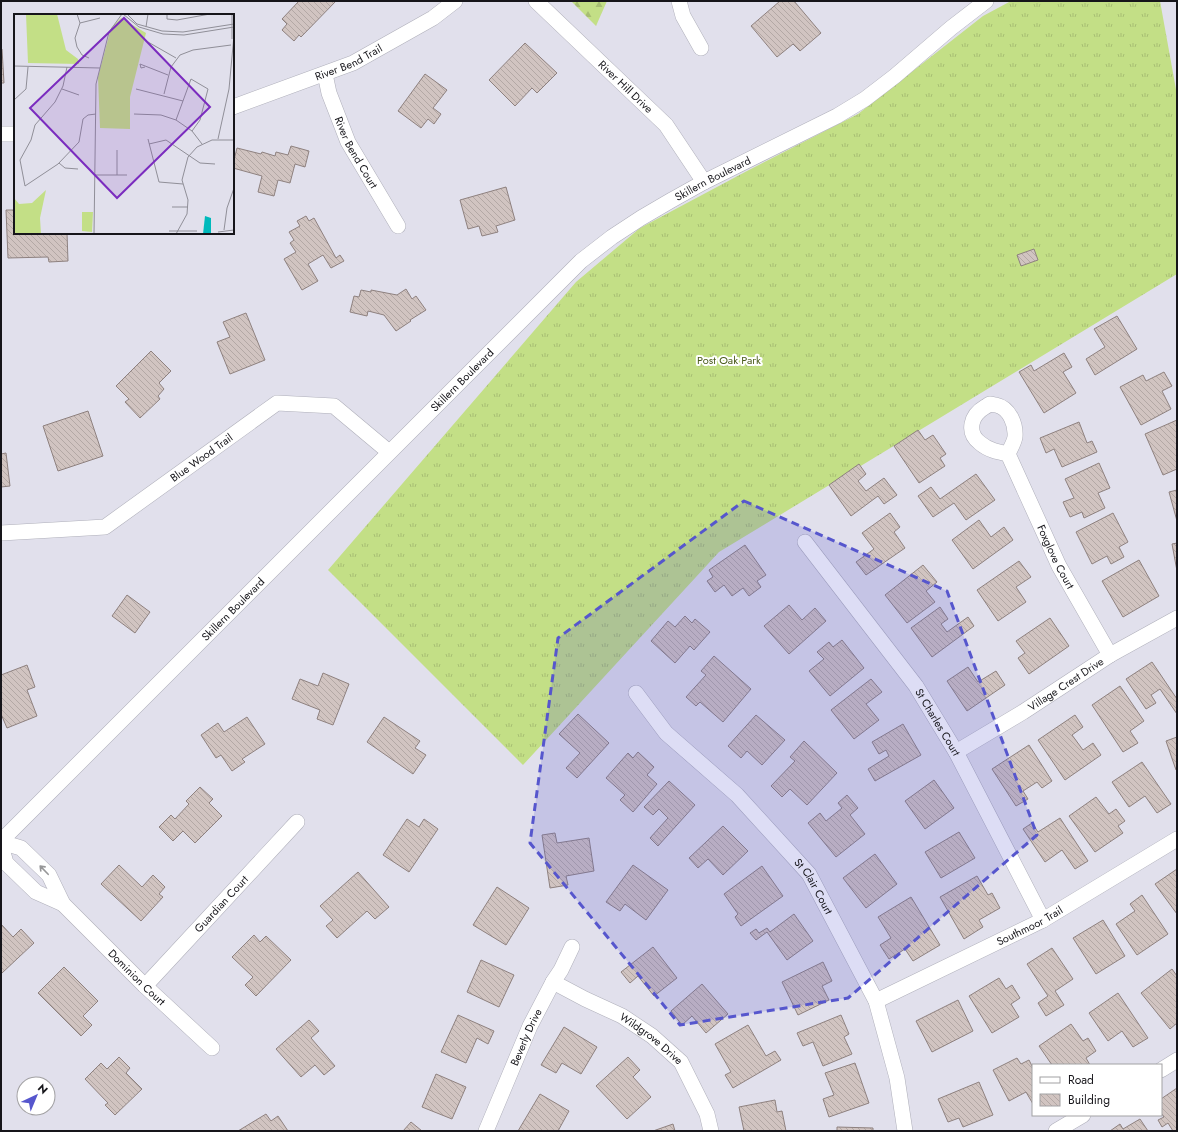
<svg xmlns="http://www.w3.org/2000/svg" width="1178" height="1132" font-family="Jost,sans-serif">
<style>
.grass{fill:url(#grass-tufts)}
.forest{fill:url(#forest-firs)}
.building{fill:url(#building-back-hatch);stroke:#8e817f}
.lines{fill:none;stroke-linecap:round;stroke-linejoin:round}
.minor-casing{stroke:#afafba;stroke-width:16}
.minor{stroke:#fff;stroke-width:15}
.oneway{stroke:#969698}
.marked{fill:#5656cd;fill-opacity:0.2;stroke:#5656cd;stroke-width:3;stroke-dasharray:8 5;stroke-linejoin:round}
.labels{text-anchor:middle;stroke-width:4;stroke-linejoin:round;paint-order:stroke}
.street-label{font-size:11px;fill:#16151a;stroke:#fff}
.park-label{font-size:11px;fill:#4b5c1c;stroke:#fff}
.inset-road{fill:none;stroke:#908f98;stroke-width:1}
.view{fill:#7b2cbf;fill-opacity:0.15;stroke:#7b2cbf;stroke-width:2}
.inset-edge{fill:none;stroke:#16151a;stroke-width:2}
</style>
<defs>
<pattern id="grass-tufts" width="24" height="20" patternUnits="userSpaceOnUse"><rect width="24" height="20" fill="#c3df86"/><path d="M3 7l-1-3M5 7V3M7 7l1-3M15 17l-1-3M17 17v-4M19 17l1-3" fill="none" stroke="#a7be73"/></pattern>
<pattern id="forest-firs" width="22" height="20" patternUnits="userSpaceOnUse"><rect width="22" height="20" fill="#c3df86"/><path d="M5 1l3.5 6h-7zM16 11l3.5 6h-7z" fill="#a7be73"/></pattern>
<pattern id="building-back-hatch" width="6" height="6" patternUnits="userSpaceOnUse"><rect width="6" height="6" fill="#d1c4c1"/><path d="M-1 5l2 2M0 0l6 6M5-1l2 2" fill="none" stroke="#b3a8a5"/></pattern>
</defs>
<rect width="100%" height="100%" fill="#e1e0ec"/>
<path class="grass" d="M1011 1H1160L1177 95V274L719 552 523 765 328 570 576 282 640 228 747 171 858 114 983 16Z"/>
<path class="forest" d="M571 1H607L596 26Z"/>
<path class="building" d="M299 1H336L301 37 299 35 294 41 282 30 287 24 282 19Z
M780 1H794L821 33 800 51 793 44 777 57 751 26Z
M525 43 557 73 537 93 532 88 515 106 489 80Z
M1 49H2L4 83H1Z
M425 74 447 90 433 108 441 114 434 124 428 119 421 128 398 111Z
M291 146 309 151 305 167 295 164 290 183 278 180 274 196 258 192 262 176 233 168V164L237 148 261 154 262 152 275 156 276 152 288 155Z
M506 187 515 220 496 226 498 232 482 236 479 226 468 229 460 200Z
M6 210H15V233H67L68 261 49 262 48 257 8 258Z
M306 216 309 221 314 218 336 258 340 255 344 261 331 268 323 255 308 264 318 281 302 290 284 259 296 252 290 243 294 240 289 232 300 226 297 221Z
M1034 249 1038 260 1021 266 1017 255Z
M406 289 412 299 416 296 426 310 410 320 411 321 396 331 384 315 368 311 367 316 350 312 354 296 359 297 361 290 371 292V290L397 295Z
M246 313 265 360 230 374 217 342 230 337 223 322Z
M1117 316 1137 349 1095 375 1086 359 1105 347 1094 329Z
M151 351 171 371 159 383 164 389 158 396 160 399 140 418 125 402 129 399 116 386Z
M1064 353 1072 367 1063 372 1076 393 1044 413 1019 372 1031 365 1034 371Z
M1164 372 1172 386 1162 391 1171 409 1141 425 1120 387 1143 375 1146 381Z
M88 411 103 456 58 471 43 426Z
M1177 420V469L1163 475 1145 434Z
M1079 422 1087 443 1092 441 1097 452 1062 467 1054 449 1046 453 1040 438Z
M918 430 925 440 933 435 946 454 940 458 945 466 919 483 894 446Z
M6 453 10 486 1 487V454Z
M1099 463 1110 488 1098 493 1105 508 1084 518 1082 512 1070 517 1063 502 1074 498 1065 479Z
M859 464 866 474 858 481 866 491 884 478 897 495 884 504 878 496 851 516 829 485Z
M976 474 995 500 966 520 954 503 933 517 918 496 931 487 940 499Z
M1177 490V521L1169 492Z
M890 513 900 527 894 532 905 548 866 575 856 562 874 549 862 533Z
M1113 513 1128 542 1119 547 1124 557 1111 564 1107 556 1092 564 1076 532Z
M979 520 991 537 1004 527 1013 540 973 569 952 540Z
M1177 543V571L1172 544Z
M745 545 766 575 757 581 761 587 749 596 743 588 732 596 724 585 715 592 707 581 713 577 709 570Z
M1139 560 1159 596 1123 617 1102 581Z
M1019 561 1031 577 1016 587 1026 602 998 621 977 590Z
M923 565 937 582 926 591 935 602 907 623 885 595Z
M127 595 150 612 135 633 112 616Z
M789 605 802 620 815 608 826 621 789 654 764 626Z
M940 607 948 619 941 624 947 632 968 617 974 626 932 657 911 628Z
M685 616 692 623 695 619 710 632 694 650 690 646 675 663 651 641 668 621 675 627Z
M1050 618 1069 646 1029 674 1018 658 1025 653 1016 641Z
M842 640 864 668 830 696 809 671 824 659 817 652 829 642 833 647Z
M714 656 751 689 723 722 700 702 696 706 686 697 706 675 701 671Z
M1152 662 1177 699V714L1160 689 1151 695 1156 703 1146 709 1126 679Z
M27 665 35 687 27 690 37 716 7 728 1 714V675Z
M968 667 978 682 996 671 1005 685 967 711 947 681Z
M323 673 349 684 333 725 317 719 320 710 292 699 300 679 318 686Z
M871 679 882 692 866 704 879 720 854 739 831 710Z
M1120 686 1144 721 1130 731 1138 743 1123 752 1092 705Z
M578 714 609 743 577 778 566 768 580 753 559 734Z
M756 715 785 740 762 765 747 751 741 758 728 746Z
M1075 715 1083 727 1072 735 1083 750 1093 743 1101 755 1065 780 1038 740Z
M247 717 265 744 242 759 245 762 232 771 221 755 216 758 201 735 218 723 224 732Z
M384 717 420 741 415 748 426 755 413 774 367 742Z
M903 724 921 755 875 781 868 769 889 756 886 750 879 754 872 742Z
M1177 737V770H1176L1166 741Z
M804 741 837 773 807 805 790 789 782 797 771 786 795 761 790 757Z
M1029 745 1052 781 1042 788 1037 782 1023 791 1028 799 1016 806 992 769Z
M638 752 654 767 647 775 657 784 633 812 620 800 625 795 606 778 628 753 633 758Z
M1142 762 1171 804 1157 813 1145 796 1129 807 1112 782Z
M934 780 954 808 925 829 905 801Z
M669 781 695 805 658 846 650 838 668 818 659 809 653 815 644 807Z
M200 787 213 799 209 803 222 816 195 843 183 831 173 841 159 827 171 815 175 819 189 804 186 801Z
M847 795 858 808 850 815 865 834 836 857 808 823 820 813 826 821 842 808 838 803Z
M1096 797 1109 814 1116 809 1125 821 1118 826 1123 833 1095 852 1069 816Z
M1060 818 1088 861 1075 869 1062 850 1045 862 1023 829 1032 823 1038 832Z
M407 819 419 827 424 819 438 829 409 872 383 855Z
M723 826 748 851 723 875 708 859 698 868 689 858Z
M959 832 975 858 941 878 925 852Z
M555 833 557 843 589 838 594 871 566 876 568 885 550 888 542 835Z
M875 854 897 884 866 908 843 878Z
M119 865 142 887 153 875 165 887 159 894 163 897 141 921 101 884Z
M633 865 668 890 646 920 625 904 620 911 606 902Z
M762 866 783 896 741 926 735 917 738 914 724 894Z
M1177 869V914L1155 884Z
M358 872 389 907 375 919 367 911 337 938 326 926 333 920 320 906Z
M977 876 988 895 992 893 1000 908 979 920 983 927 964 939 940 897Z
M497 887 529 908 506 945 473 925Z
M1142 895 1168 934 1137 955 1116 924 1135 911 1130 904Z
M911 897 940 945 913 961 905 949 889 959 880 945 891 938 878 917Z
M794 914 813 941 787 960 767 932 756 940 750 933 756 929 759 933 767 928 770 932Z
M1103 920 1125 956 1096 974 1073 938Z
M1 924 13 937 21 929 34 943 2 973 1 972Z
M254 935 260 942 266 936 291 960 256 996 245 985 253 977 232 957Z
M653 947 677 978 654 996 638 976 630 983 621 972Z
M1052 948 1073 979 1055 991 1064 1005 1046 1016 1038 1003 1048 996 1027 964Z
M481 960 514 975 499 1007 467 992Z
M823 962 832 981 822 986 829 1000 798 1015 782 982Z
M64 967 98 1001 83 1016 92 1025 81 1036 38 993Z
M1172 969 1177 976V1023L1170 1029 1141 993Z
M999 978 1006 989 1012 985 1020 998 1011 1004 1019 1017 992 1033 969 996Z
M702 984 728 1014 706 1033 692 1016 682 1025 671 1011Z
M1118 993 1148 1038 1133 1047 1122 1031 1108 1041 1089 1013Z
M958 1000 973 1031 932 1052 916 1021Z
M458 1015 494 1031 488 1044 477 1038 466 1063 441 1052Z
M841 1015 849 1034 844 1037 852 1054 823 1066 813 1042 803 1046 797 1033Z
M309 1020 319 1031 311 1038 335 1066 324 1075 315 1065 301 1077 276 1049Z
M1071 1024 1083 1041 1088 1038 1096 1051 1086 1058 1090 1065H1071L1070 1064 1069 1065H1052L1039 1046Z
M748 1025 766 1056 775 1051 781 1060 733 1088 725 1075 731 1072 715 1044Z
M564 1027 597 1047 581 1074 562 1063 556 1073 541 1065Z
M119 1057 130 1068 126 1073 142 1089 115 1115 105 1105 108 1103 85 1079 101 1063 107 1069Z
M628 1057 640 1070 633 1077 651 1097 627 1119 596 1086Z
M1017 1058 1021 1064 1029 1060 1033 1068V1104L1026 1092 1009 1101 993 1070Z
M855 1063 869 1103 829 1117 823 1099 834 1095 825 1073Z
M436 1074 466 1087 452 1119 422 1107Z
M979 1082 993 1115 963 1127 959 1118 948 1122 938 1099Z
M1177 1088V1131H1173L1168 1123 1162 1127 1158 1120 1164 1117 1161 1113V1099Z
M540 1094 569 1111 558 1131H518Z
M775 1100 777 1112 782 1111 786 1131H744L739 1107Z
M266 1114 271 1121 278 1116 288 1131H238Z
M1140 1119 1148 1131H1110L1120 1124 1123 1129Z
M411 1122 422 1131H403Z
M673 1124 675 1131H653Z
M837 1127 873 1128V1131H837Z"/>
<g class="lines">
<defs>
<g id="minor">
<path id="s1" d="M536 1 666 125 704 182"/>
<path d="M679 1 683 16 701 48"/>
<path id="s2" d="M325 74 329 93 348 142 398 226"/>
<path id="s3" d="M233 107 353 63 433 18 455 1"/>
<path d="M1 134H15"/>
<path id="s4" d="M1008 454C998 452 988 450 980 443 966 432 971 415 985 407 987 406 988 405 990 404 992 404 994 405 996 405 1010 408 1016 425 1015 437 1014 443 1010 449 1008 454L1059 566 1110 655"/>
<path id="s5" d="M1 533 105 527 277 403 334 406 389 452"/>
<path id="s6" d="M805 542 916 686 956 752 1043 920"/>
<path id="s7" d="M636 693 666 733 737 795 809 874 876 1001 897 1078 905 1131"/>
<path id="s8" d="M956 752 1023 712 1110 655 1177 618"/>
<path id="s9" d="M1 841 581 261 612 237 641 218 670 201 704 182 837 116 865 99 895 76 951 28 986 1"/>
<path d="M1 842 21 848 49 875 63 904"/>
<path id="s10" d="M1 845 6 863 36 892 63 904 145 986 212 1048"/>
<path id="s11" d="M553 982 585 999 622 1016 652 1036 681 1062 707 1114 711 1131"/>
<path id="s12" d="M145 986 297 822"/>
<path id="s13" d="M876 1001 1043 920 1177 839"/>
<path d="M1161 1070 1177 1060"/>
<path id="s14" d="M486 1131 530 1026 553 982 561 970 572 947"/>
<path d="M1056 1131 1083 1115"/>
</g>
</defs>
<use href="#minor" class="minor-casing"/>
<use href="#minor" class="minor"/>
</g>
<defs><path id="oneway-shaft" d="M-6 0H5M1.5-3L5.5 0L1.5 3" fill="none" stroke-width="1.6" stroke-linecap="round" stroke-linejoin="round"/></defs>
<use class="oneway" href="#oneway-shaft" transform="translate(44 870) rotate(-134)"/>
<path class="marked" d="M744 501 947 591 1037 835 848 998 680 1025 530 843 558 638Z"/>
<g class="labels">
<g class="street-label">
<text dy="4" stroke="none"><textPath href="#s3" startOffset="124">River Bend Trail</textPath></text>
<text dy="4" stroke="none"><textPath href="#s1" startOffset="124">River Hill Drive</textPath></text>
<text dy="4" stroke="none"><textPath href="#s2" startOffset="85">River Bend Court</textPath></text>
<text dy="4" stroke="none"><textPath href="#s9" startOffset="976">Skillern Boulevard</textPath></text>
<text dy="4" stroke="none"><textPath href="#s9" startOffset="652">Skillern Boulevard</textPath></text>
<text dy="4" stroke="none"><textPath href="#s5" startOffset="223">Blue Wood Trail</textPath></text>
<text dy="4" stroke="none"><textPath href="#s4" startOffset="258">Foxglove Court</textPath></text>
<text dy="4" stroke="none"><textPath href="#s9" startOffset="328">Skillern Boulevard</textPath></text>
<text dy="4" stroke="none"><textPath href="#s8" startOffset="129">Village Crest Drive</textPath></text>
<text dy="4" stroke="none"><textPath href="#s6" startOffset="224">St Charles Court</textPath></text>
<text dy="4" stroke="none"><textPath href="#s7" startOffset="264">St Clair Court</textPath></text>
<text dy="4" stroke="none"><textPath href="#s12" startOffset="112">Guardian Court</textPath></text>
<text dy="4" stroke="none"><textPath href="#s13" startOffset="171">Southmoor Trail</textPath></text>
<text dy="4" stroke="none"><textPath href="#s10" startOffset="194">Dominion Court</textPath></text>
<text dy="4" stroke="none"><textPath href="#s14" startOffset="102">Beverly Drive</textPath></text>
<text dy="4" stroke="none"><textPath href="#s11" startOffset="114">Wildgrove Drive</textPath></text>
</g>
<g class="park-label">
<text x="729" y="364">Post Oak Park</text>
</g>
</g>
<g transform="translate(14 14)">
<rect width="220" height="220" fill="#e1e0ec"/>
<path d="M107 4 132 19 116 83V115L86 114 84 63 97 14Z" fill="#c3df86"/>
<path d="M12 0H43L52 36 64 45 65 50 14 49ZM32 176 26 204 27 220H0V184L5 190 18 189Z" fill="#c3df86"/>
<path d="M68 198H79L78 218 68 217Z" fill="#c3df86"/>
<path d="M191 202 197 204V220H189Z" fill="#00b9bb"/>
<path class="inset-road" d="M63 0 66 9 61 24 63 33 68 41 75 44M109 0 125 13 149 20 170 21 220 13M113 0 123 10 148 17 169 18 220 10M153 0V5L163 6 196 0M218 0V25M66 9 86 4M132 13 134 0M134 28 162 44M0 52 86 54M53 53 49 72 41 88 21 111 17 126 6 146 11 172 44 150 65 128 69 105 74 101 82 100M131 53 127 54 126 50 154 61M48 75 65 81M122 75 169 87M150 80 157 53 166 41 179 36 217 31M0 86 12 75 14 53M120 100 147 101 162 106 178 117 188 130M162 106 177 65 194 75 186 106 178 117M134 125 145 168 169 170M204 125 215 75 220 21M135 130 152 126 186 149 201 150M103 136V161M45 149 51 154 64 155M81 161H113M158 193H174M210 216 213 194 220 174M155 217H183M204 218 220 216M80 220 82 70 95 18 108 0M162 220 173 200 174 186 168 166 174 143 183 133 198 126H220"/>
<path class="view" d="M110 4 196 93 103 184 16 94Z"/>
<rect width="220" height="220" class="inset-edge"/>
</g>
<rect width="1178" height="1132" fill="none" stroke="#16151a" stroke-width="4"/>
<rect x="1032" y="1064" width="130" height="52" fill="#ffffff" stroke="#a2a1a3"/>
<rect x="1040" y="1077" width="20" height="6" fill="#ffffff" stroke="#a2a1a3"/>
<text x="1068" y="1084" font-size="12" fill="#16151a">Road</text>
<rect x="1040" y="1094" width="20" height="12" fill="url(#building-back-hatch)" stroke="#a2a1a3"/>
<text x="1068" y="1104" font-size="12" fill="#16151a">Building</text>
<g transform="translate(36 1096) rotate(44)"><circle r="19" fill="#ffffff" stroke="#a2a1a3"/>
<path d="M0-3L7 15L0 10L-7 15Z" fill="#5656cd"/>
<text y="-6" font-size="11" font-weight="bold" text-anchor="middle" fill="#16151a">N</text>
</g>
</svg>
